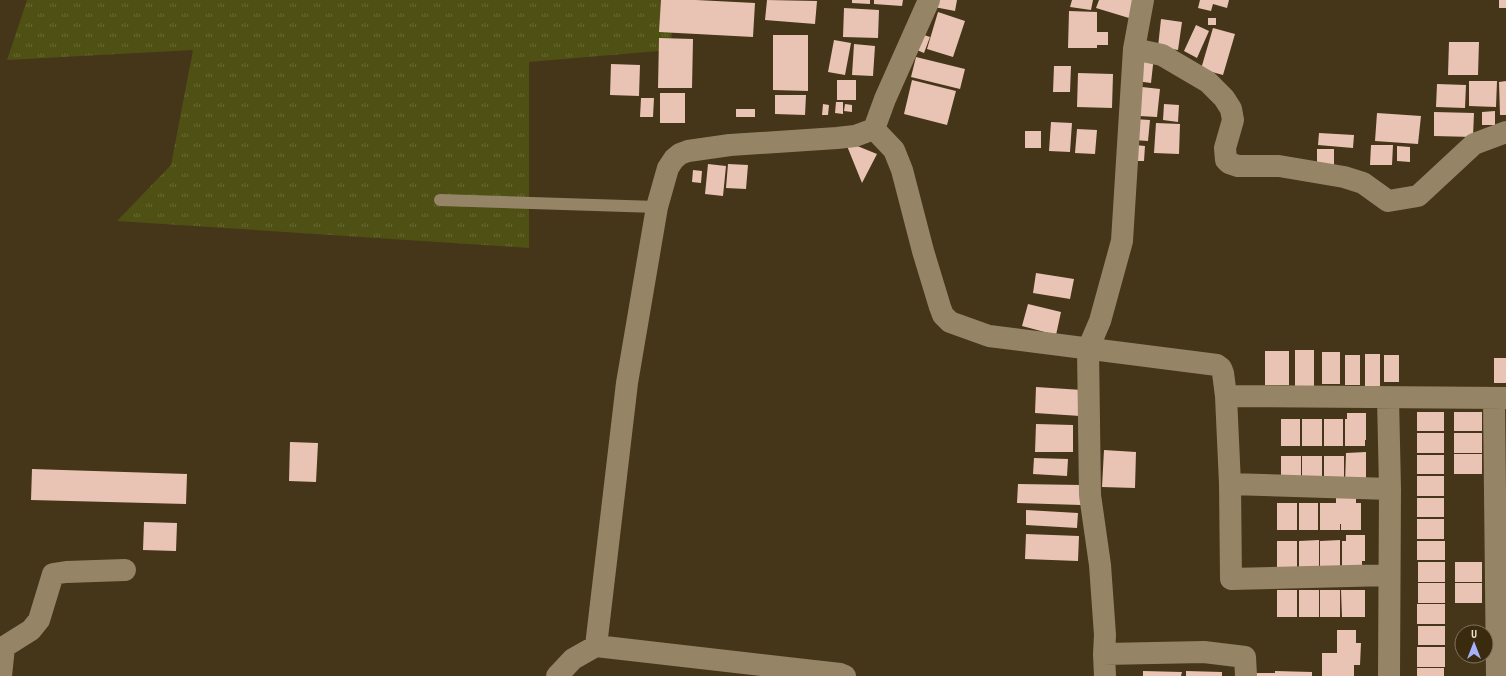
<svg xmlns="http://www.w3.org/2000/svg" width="1506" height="676" font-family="'PT Sans Narrow',sans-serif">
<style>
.grass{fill:url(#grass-tufts)}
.building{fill:#e9c4b4}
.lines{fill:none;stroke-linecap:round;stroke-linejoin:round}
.lane{stroke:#968466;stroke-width:12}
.street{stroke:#968466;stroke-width:22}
</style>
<defs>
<pattern id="grass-tufts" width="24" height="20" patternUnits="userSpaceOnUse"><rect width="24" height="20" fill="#4f5014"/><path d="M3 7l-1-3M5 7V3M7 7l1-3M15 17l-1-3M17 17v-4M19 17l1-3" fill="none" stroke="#696935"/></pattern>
</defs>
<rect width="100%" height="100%" fill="#453519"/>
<path class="grass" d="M27 0H676L670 50 529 62V248L117 221 171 165 193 50 7 60Z"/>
<path class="building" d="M661 0H696L755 3 753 37 659 32Z
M767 0 817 1 815 24 765 20Z
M852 0H870V4L852 3Z
M874 0H903L902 6 874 4Z
M935 0H957L955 11 934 7Z
M1072 0H1093L1091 10 1070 7Z
M1099 0H1134L1129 18 1096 8Z
M1200 0H1229L1227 8 1213 4 1211 11 1198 8Z
M1499 0H1506V8H1499Z
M844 8 879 10 878 38 843 37Z
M1069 11 1097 12V32H1108V45H1097V48H1068Z
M938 12 965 21 953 57 927 49Z
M1208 18H1216V25H1208Z
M1161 19 1182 22 1178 50 1158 47Z
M1196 25 1209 31 1197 58 1184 51Z
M1213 28 1235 34 1223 75 1201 69Z
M918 33 930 37 924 53 912 48Z
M773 35H808V91L773 90Z
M659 38 693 39 692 88H658Z
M834 40 851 43 845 75 828 72Z
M1449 42H1479L1478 75H1448Z
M854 44 875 46 873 76 852 75Z
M1139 54 1154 56 1151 83 1136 81Z
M916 57 965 69 960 89 911 77Z
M611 64 640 65 639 96 610 95Z
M1054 66H1071L1070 92H1053Z
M1078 73 1113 74 1112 108 1077 107Z
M837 80H856V100H837Z
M912 80 956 91 947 125 904 114Z
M1469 81H1497L1496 107 1469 106Z
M1506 81V115H1500L1499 82Z
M1437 84 1466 85 1465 108 1436 107Z
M1142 87 1160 89 1157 117 1139 116Z
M660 93H685V123H660Z
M775 95H806L805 115 775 114Z
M641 98H654L653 117H640Z
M836 102H843V114L835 113Z
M823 104 829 105 828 115H822Z
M845 104 852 105V112L844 111Z
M1164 104 1179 105 1178 122 1163 120Z
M736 109H755V117H736Z
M1495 111V125H1482V112Z
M1434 112 1474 113 1473 137 1434 136Z
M1377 113 1421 116 1418 144 1375 141Z
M1134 119 1150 120 1148 141 1133 140Z
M1051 122 1072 123 1070 152 1049 151Z
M1156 123 1180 124 1179 154 1154 153Z
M1077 129 1097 130 1095 154 1075 153Z
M1025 131H1041V148H1025Z
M1319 133 1354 135 1353 148 1318 145Z
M845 141 877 154 862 183Z
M1135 145 1145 146 1144 161H1134Z
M1371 145H1393L1392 165H1370Z
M1397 146 1410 147V162L1397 161Z
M1317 149H1334V169H1317Z
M708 164 726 166 723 196 705 194Z
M728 164 748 165 746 189 726 188Z
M693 170 702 171 701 183 692 182Z
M1036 273 1074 279 1070 299 1033 293Z
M1028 304 1061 312 1056 335 1022 326Z
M1295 350H1314V386H1295Z
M1265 351H1289V385H1265Z
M1322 352H1340V384H1322Z
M1365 354H1380V386H1365Z
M1345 355H1360V385H1345Z
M1384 355H1399V382H1384Z
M1494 358H1506V383H1494Z
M1036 387 1082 390 1080 416 1035 413Z
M1417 412H1444V431H1417Z
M1454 412H1482V431H1454Z
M1347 413H1366V440H1365V446H1345V419H1347Z
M1281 419H1300V446H1281Z
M1302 419H1322V446H1302Z
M1324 419H1343V446H1324Z
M1036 424 1073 425V452H1035Z
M1417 433H1444V453H1417Z
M1454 433H1482V453H1454Z
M290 442 318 443 316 482 289 481Z
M1104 450 1136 452 1135 488 1102 487Z
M1366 452V480L1345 484 1346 453Z
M1454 454H1482V474H1454Z
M1417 455H1444V474H1417Z
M1281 456H1301V484H1281Z
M1302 456H1322V484H1302Z
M1324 456H1344V484H1324Z
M1034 458 1068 459 1067 476 1033 474Z
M32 469 187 474 186 504 31 500Z
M1417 476H1444V496H1417Z
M1018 484 1082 485 1081 505 1017 503Z
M1336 497H1356V503H1361V530H1341V524H1340V530H1320V503H1336Z
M1417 498H1444V517H1417Z
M1277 503H1297V530H1277Z
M1299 503H1318V530H1299Z
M1026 510 1078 513 1077 528 1026 525Z
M1417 519H1444V539H1417Z
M144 522 177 523 176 551 143 550Z
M1026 534 1079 536 1078 561 1025 559Z
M1346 535H1365V561H1362V567H1342V541H1346Z
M1319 540V567H1299V541Z
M1340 540V567H1320V541Z
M1277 541H1297V567L1277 568Z
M1417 541H1445V560H1417Z
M1418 562H1445V582H1418Z
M1455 562H1482V582H1455Z
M1418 583H1445V603H1418Z
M1455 583H1482V603H1455Z
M1277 590H1297V617H1277Z
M1299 590H1319V617H1299Z
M1320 590H1340V617H1320Z
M1341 590H1365V617H1342Z
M1417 604H1445V624H1417Z
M1418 626H1445V645H1418Z
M1337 630H1356V643H1361L1360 665H1354V676H1322V653H1337Z
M1417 647H1445V667H1417Z
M1417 668H1444V676H1417Z
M1143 671 1182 672 1181 676H1143Z
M1186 671 1222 672V676H1186Z
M1275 671 1312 672V676H1253V673H1275Z"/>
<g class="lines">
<path class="lane" d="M440 200 657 207"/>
<path class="street" d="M1134 49 1162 55 1208 82 1224 98 1231 109 1233 120 1225 148 1226 160 1229 163 1238 166H1279L1344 177 1363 183 1388 201 1418 196 1474 144 1506 132
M874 129 894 150 902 170 923 251 940 307 943 315 950 322 989 336 1217 365 1221 368 1223 373 1226 396 1230 484 1231 579 1389 575
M1226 396 1506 398
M1388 398 1390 489 1389 676
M1494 399 1497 676
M1230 484 1390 489
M596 646 627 383 657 207 668 168 674 159 680 154 688 151 730 145 837 138 855 136 874 129 885 99 929 0
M1104 654 1204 652 1245 657 1246 676
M1 676 4 647 31 630 39 620 53 574 66 572 125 570
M557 676 573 659 596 646 840 674 845 676
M1105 676 1104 654 1105 635 1100 565 1090 495 1088 349 1100 321 1122 241 1134 49 1143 0"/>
</g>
<g transform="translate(1474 644)"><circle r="19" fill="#3a2a0e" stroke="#82745d"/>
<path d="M0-3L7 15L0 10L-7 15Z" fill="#a5b1fc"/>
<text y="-6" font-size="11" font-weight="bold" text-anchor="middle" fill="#ede3d3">U</text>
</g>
</svg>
